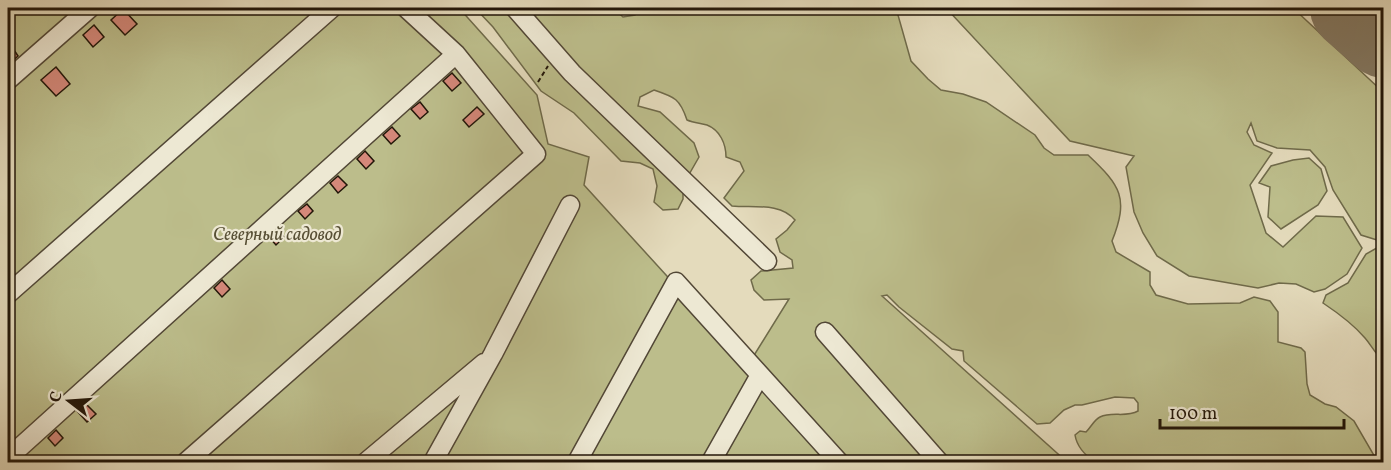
<svg xmlns="http://www.w3.org/2000/svg" width="1391" height="470" font-family="Vollkorn,serif">
<style>
.green{fill:#bcbd8b;stroke:#6f6a4a;stroke-width:1.5}
.lines{fill:none;stroke-linecap:round;stroke-linejoin:round}
.runway{stroke:#837862;stroke-width:82}
.building{fill:#d5887a;stroke:#221609;stroke-width:1.5}
.minor-casing{stroke:#524736;stroke-width:21}
.path{stroke:#221609;stroke-width:2;stroke-dasharray:4.5 3;stroke-linecap:butt}
.minor{stroke:#ede8d3;stroke-width:18}
.labels{text-anchor:middle;stroke-width:4.5;stroke-linejoin:round;paint-order:stroke}
.park-label{font-size:18px;font-style:italic;fill:#585036;stroke:#ede8d3}
</style>
<rect width="100%" height="100%" fill="#e4dbbc"/>
<filter id="stains"><feTurbulence type="fractalNoise" baseFrequency=".00333" numOctaves="4"/><feColorMatrix values="0 0 0 0 .2 0 0 0 0 .09 0 0 0 0 .02 0 0 0 .5 -.17"/></filter>
<radialGradient id="worn" r=".72"><stop offset=".6" stop-color="#630" stop-opacity="0"/><stop offset="1" stop-color="#630" stop-opacity=".3"/></radialGradient>
<path class="green" d="M8 8H459L537 95 548 144 589 157 584 185 748 365 789 299 764 300 754 290 751 280 761 271 793 268 792 260 780 252 776 239 787 230 795 220C780 202 753 208 732 206L724 198 744 171 740 162 726 157C726 144 720 130 707 125 700 123 694 123 687 120 680 99 675 97 654 90L640 97 638 106 660 112 694 143 699 157 683 185V199L678 209 663 210 654 202 657 186 653 169 640 163 621 161 574 113 541 91 493 27 475 8H613L623 17 635 15 637 8H893L898 15 911 61 928 79 941 90 963 94 986 102 1035 135 1044 148 1054 155H1088C1121 186 1129 198 1112 241L1116 252 1150 272V285L1156 295 1188 304 1240 303 1254 297 1270 301 1278 312V342L1301 348 1305 352 1307 384 1310 395 1325 404 1336 407 1354 421 1376 459 1382 462H1095C1086 456 1077 447 1075 435L1080 431 1086 432C1091 427 1094 420 1100 417 1112 411 1126 418 1138 411V403L1134 398 1115 397 1082 405H1075L1064 410 1050 423 1037 424 964 361 963 351 952 349 899 307 887 295 882 296 1067 462H8Z
M946 8H1293L1383 92V240H1377L1361 235 1333 190 1325 167 1310 150 1277 148 1257 141 1251 123 1247 132 1254 145 1272 153 1250 185 1266 233 1283 247 1316 216 1343 217 1362 248 1347 274 1325 289 1314 292 1296 284 1279 283 1258 288 1189 276 1157 256 1143 233 1134 212 1126 167 1134 156 1070 141Z
M1309 158 1321 169 1327 191 1318 205 1281 229 1268 217 1270 187 1259 183 1271 166 1293 160Z
M1382 245H1384L1383 360C1375 354 1372 346 1365 338 1353 324 1338 313 1323 303L1326 295 1348 283 1366 254Z"/>
<g class="lines">
<path class="runway" d="M1351 8 1384 37"/>
</g>
<path class="building" d="M123 9 137 24 125 35 111 20Z
M94 25 104 37 93 47 83 35Z
M8 41 18 56 8 65Z
M56 67 70 84 56 96 41 80Z
M452 73 461 83 452 91 443 81Z
M420 102 428 112 420 119 411 109Z
M477 107 484 114 469 127 463 120Z
M392 127 400 136 391 144 383 135Z
M365 151 374 161 366 169 357 159Z
M338 176 347 185 338 193 330 183Z
M307 204 313 211 305 219 298 211Z
M278 230 284 237 276 245 269 237Z
M222 280 230 289 222 297 214 288Z
M86 404 96 414 87 422 77 411Z
M56 430 63 438 55 446 48 438Z"/>
<g class="lines">
<defs>
<path id="minor" d="M515 8 572 73 767 261
M8 80 90 8
M8 294 332 8
M825 332 939 462
M8 458 456 54
M186 462 536 154 456 54 406 8
M366 462 484 363
M433 462 493 354 570 205
M577 462 676 282 839 462
M711 462 760 375"/>
</defs>
<use href="#minor" class="minor-casing"/>
<path class="path" d="M538 82 548 66"/>
<use href="#minor" class="minor"/>
</g>
<g class="labels">
<g class="park-label">
<text x="277" y="240">Северный садовод</text>
</g>
</g>
<rect width="1391" height="470" fill="none" stroke="#e4dbbc" stroke-width="30"/>
<rect x="9" y="9" width="1373" height="452" fill="none" stroke="#221609" stroke-width="3"/>
<rect x="15" y="15" width="1361" height="440" fill="none" stroke="#221609" stroke-width="1.5"/>
<g transform="translate(69 401) rotate(287)" stroke="#ede8d3" stroke-width="4.5" paint-order="stroke">
<path d="M0-4.5L10 22L0 15L-10 22Z" fill="#221609"/>
<text y="-9" font-size="16" font-weight="bold" text-anchor="middle" fill="#221609">С</text>
</g>
<path d="M1160 419v9h184v-9" fill="none" stroke="#221609" stroke-width="3"/>
<text x="1169" y="419" font-size="18" fill="#221609" stroke="#ede8d3" stroke-width="4.5" paint-order="stroke">100 m</text>
<rect width="100%" height="100%" filter="url(#stains)"/>
<rect width="100%" height="100%" fill="url(#worn)"/>
</svg>
